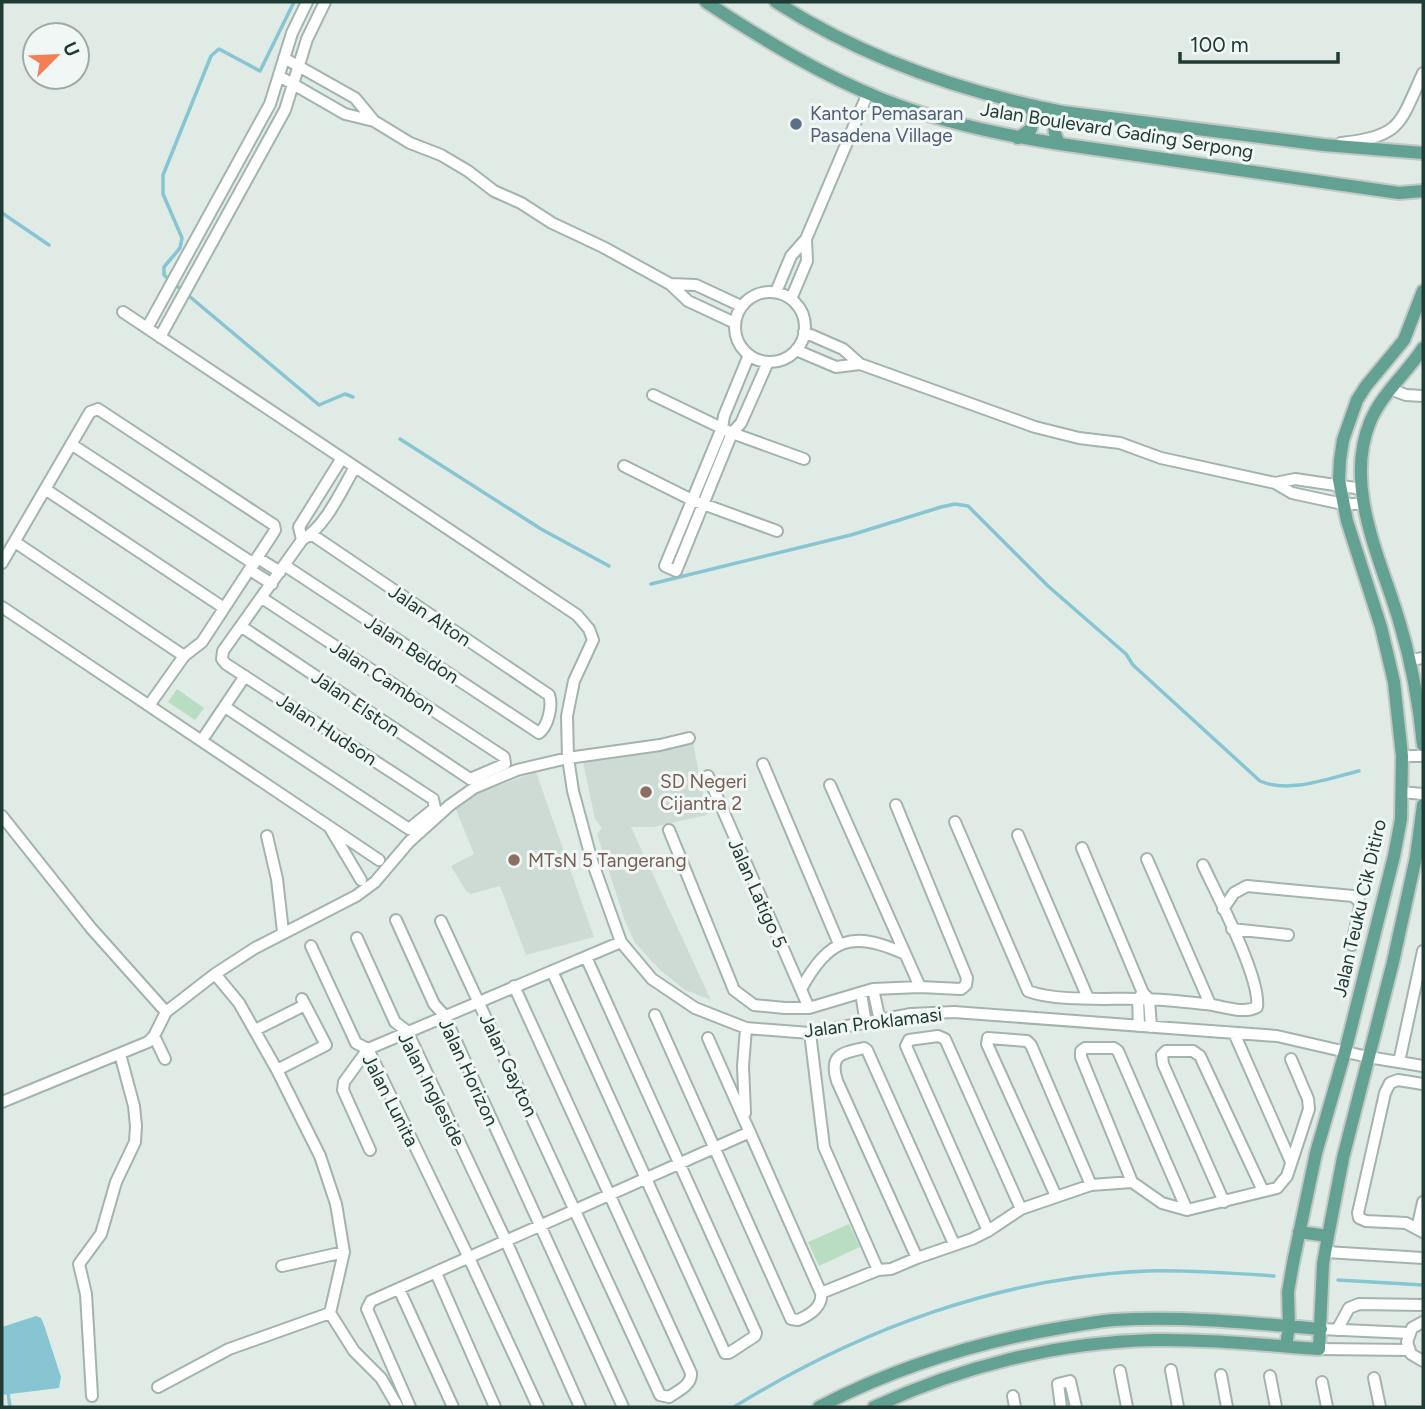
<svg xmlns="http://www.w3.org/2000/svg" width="1425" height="1409" font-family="Figtree,sans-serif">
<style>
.built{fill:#cedbd5}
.green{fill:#b8ddc2}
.water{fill:#86c5d1}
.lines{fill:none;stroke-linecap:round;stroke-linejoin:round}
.stream{stroke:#86c5d1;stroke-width:3.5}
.minor-casing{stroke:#a3b3ad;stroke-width:14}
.major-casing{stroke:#c1c8c6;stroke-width:16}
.minor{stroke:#fff;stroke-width:10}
.major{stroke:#63a192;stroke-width:12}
.service-dot{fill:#5c6f8a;stroke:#f0f7f4;stroke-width:2.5}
.education-dot{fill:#8d6e63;stroke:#f0f7f4;stroke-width:2.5}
.labels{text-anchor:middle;stroke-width:6;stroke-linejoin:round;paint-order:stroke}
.service-label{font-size:19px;fill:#4e5e75;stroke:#f0f7f4;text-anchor:start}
.street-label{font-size:19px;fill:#203b34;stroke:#f0f7f4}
.education-label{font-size:19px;fill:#785e54;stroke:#f0f7f4;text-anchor:start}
</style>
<rect width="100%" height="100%" fill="#e0ebe6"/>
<path class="built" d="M693 742 707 815 653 827H631L711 1000 685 990 660 970 635 943 625 921 597 834 602 828 595 819 583 762 637 754Z
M536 772 594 937 526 955 500 886 471 894 466 891 451 866 474 854 455 807 475 794Z"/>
<path class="green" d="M177 689 204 708 195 720 168 702Z
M849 1224 860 1247 819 1266 808 1242Z"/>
<path class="water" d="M36 1316 41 1318 44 1325 61 1377 59 1388 2 1395V1327Z"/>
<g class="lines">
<path class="stream" d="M294 2 260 71 219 49 211 56 163 175V194L182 238 180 248 164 267V275L319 405 345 394 353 397
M2 213 49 245
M400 439 541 529 609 566
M651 584 851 535 941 507 955 504 968 506 1048 586 1126 654 1133 665 1260 781C1290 794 1329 778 1359 771
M1338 1280 1423 1285
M8 1393 10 1407
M734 1407C858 1330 1000 1277 1147 1271 1189 1270 1232 1273 1274 1276"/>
<defs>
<path id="minor" d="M284 58 355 98 374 121 410 143 441 155 468 171 494 191 521 203 552 223 603 247 670 284 688 301 735 323
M279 76 345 114 374 121
M1341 143C1402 136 1399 125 1423 73
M670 284 696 285 741 306
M776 292 791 256 806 239 868 93
M735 327a35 35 0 1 1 70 0a35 35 0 1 1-70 0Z
M791 299 807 261 806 239
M123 312 577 615 589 629 593 640 574 681 567 716 568 758 573 791 592 861 621 942 652 979 695 1008 746 1028 810 1033 911 1014 954 1012 1277 1036 1368 1057 1423 1066
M147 328 270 104 292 33 307 2
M804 332 843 349 860 364 1035 427 1079 438 1120 443 1161 458 1275 483 1292 493 1343 504H1363
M160 337 285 110 307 39 325 2
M796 350 836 367 860 364
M749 355 724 416 722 428 665 566 676 571 732 433 741 423 768 362
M1390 389 1406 395 1423 396
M653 395 732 433 804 459
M71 444 254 564
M624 466 692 500 777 531
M1275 483 1295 479 1362 489
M45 489 224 608
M302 540 299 527 342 458
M15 542 184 656
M258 558 280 572
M2 563 90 412 98 409 274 525 275 530 272 535 202 642 184 656 150 704
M284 565 539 733C548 726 553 706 549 695L311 534
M250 570 272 584
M2 607 379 860
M242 627 470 779 505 764 504 757 262 598
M1410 660 1423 658
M225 707 409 829 435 808 433 799 226 664 222 659 223 651 302 540C326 526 341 491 355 467
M202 740 245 676
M1402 756H1423
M763 764 839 944
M708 776 809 1008
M830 785 920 987
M1401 792 1423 794
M2 816 91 928 166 1012
M955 822 1028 991C1056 1002 1109 998 1140 999 1162 999 1183 1002 1205 1004 1221 1005 1242 1015 1257 1007 1261 978 1217 895 1203 865
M330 828 361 880
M669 830 734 990 754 1005 785 1008H809L873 989 920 987 961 989 966 985 967 978 896 805
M1018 835 1088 998
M267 836 277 879 283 932
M1082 848 1143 993 1149 999 1151 1027
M1147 859 1210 1004
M1223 909 1234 893 1247 886 1353 896 1359 901 1360 906 1352 945
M396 920 434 1004 444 1015 623 1407
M441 921 660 1395 669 1397C678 1391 692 1385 691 1373L514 986
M1232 929 1288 935
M357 938 395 1022 407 1031 506 1241 580 1407
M311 946 356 1043 368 1049 469 1258 538 1407
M552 971 725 1353H729L755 1336 756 1333 586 957
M215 974 239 1003 277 1070 320 1156 336 1204 344 1252 330 1313 354 1351 381 1378 398 1407
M801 989C829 939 851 929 905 954
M873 989 880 1021
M861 993 866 1024
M655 1015 791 1319 798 1320C810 1315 823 1306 821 1293
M1139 1026 1138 999 1141 995
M255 1030 305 1005
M810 1033 824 1147 878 1270
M1234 1033 1291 1162
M154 1036 165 1059
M708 1038 821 1293
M1399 1062 1423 951
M277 1070 326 1045 302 999
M1423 1084 1398 1080 1390 1083 1385 1093 1358 1213 1359 1218 1366 1221 1406 1223 1423 1232
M2 1102 148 1042 154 1036 166 1012 215 974 255 948 356 896 375 882 409 842 450 805 474 788 517 770 568 758 660 745 689 738
M745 1113 743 1066 746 1028
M370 1150 343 1090 344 1082 368 1049 621 942
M1132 1182 1081 1057V1051L1085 1048H1114L1118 1051 1187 1210
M1056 1196 987 1044 988 1038 1027 1041 1031 1045 1091 1185
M1224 1202 1163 1064 1162 1055 1166 1051H1193L1200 1056 1263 1191
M1417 1229 1423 1202
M988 1231 906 1046 909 1040 938 1036 945 1039 1021 1209
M1326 1252 1423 1258
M917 1258 837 1081C829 1055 841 1053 864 1048L867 1050 954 1244
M282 1266 344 1252
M436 1273 495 1407
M399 1289 453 1407
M821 1293 878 1270 891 1269 917 1258 972 1239 988 1231 1021 1209 1091 1185 1132 1182 1162 1203 1187 1210 1277 1188 1287 1176 1309 1109 1308 1099 1291 1059
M1423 1322 1412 1328 1407 1342 1411 1354 1423 1361
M1321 1329 1409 1333
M1337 1330 1349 1308 1359 1304 1423 1305
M1319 1349 1409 1350
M1171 1370 1178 1407
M1120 1371 1127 1407
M1221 1375 1227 1407
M1270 1376 1276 1407
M1374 1378 1380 1407
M1322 1382 1327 1407
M158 1387 229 1349 330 1313
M92 1396 86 1294 79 1264 101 1234 116 1182 135 1142 136 1126 134 1106 120 1054
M1013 1396 1015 1407
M410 1407 367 1309 371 1301 750 1132
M1061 1407 1058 1384 1070 1381 1076 1407"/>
<path id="major" d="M706 2C762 39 821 75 884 100 941 122 1001 135 1060 144L1399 193 1423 191
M776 2C863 58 962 92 1063 112L1324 145 1423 153
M1018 138 1031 129 1033 113 1029 105
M1060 144C1052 132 1052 122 1063 112
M1423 348C1407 373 1382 393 1370 422 1343 488 1382 561 1400 624 1412 664 1419 704 1423 745
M1299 1232 1328 1236
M1286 1346 1289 1326 1288 1292 1293 1263 1316 1153 1345 1052 1394 856 1401 819 1402 756 1394 682 1381 627 1347 521 1339 480 1340 460 1343 440 1357 400 1366 386 1404 340 1423 291
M819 1407C896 1367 981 1341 1066 1327 1082 1325 1098 1321 1114 1320 1183 1316 1252 1323 1321 1329
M874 1407C960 1367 1057 1342 1153 1340 1208 1339 1264 1345 1319 1349L1323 1264 1328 1236 1343 1158 1393 962 1416 857 1423 805"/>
</defs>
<use href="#minor" class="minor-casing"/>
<use href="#major" class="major-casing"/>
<use href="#minor" class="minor"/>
<use href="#major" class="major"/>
</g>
<circle class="service-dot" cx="796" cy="124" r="7"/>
<g class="education-dot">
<circle cx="646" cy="792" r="7"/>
<circle cx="514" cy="860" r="7"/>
</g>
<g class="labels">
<g class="service-label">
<text x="810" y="120">Kantor Pemasaran<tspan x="810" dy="22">Pasadena Village</tspan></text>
</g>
<g class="street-label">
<text transform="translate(1117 130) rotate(9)" y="7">Jalan Boulevard Gading Serpong</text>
<text transform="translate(430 615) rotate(34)" y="7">Jalan Alton</text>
<text transform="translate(412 649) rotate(33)" y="7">Jalan Beldon</text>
<text transform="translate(383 677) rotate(33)" y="7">Jalan Cambon</text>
<text transform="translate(356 703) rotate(34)" y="7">Jalan Elston</text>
<text transform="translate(327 729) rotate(33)" y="7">Jalan Hudson</text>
<text transform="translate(758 893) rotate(66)" y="7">Jalan Latigo 5</text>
<text transform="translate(1359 908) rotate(-77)" y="7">Jalan Teuku Cik Ditiro</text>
<text transform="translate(873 1022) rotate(-7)" y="7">Jalan Proklamasi</text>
<text transform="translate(509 1065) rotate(65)" y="7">Jalan Gayton</text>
<text transform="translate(469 1072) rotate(65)" y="7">Jalan Horizon</text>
<text transform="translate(432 1089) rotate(63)" y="7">Jalan Ingleside</text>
<text transform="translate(391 1100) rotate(63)" y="7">Jalan Lunita</text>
</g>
<g class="education-label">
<text x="660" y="788">SD Negeri<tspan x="660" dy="22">Cijantra 2</tspan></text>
<text x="528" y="867">MTsN 5 Tangerang</text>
</g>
</g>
<rect width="1425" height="1409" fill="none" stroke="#203b34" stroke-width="7"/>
<g transform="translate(56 56) rotate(66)"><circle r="33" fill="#f0f7f4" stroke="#9daca7" stroke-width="2"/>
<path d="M0-5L12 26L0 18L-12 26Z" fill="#f47e55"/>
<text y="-10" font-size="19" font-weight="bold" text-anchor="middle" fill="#203b34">U</text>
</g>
<path d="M1180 52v10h158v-10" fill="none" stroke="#203b34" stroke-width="3.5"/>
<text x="1190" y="52" font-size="21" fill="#203b34" stroke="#f0f7f4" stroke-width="5" paint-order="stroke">100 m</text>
</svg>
